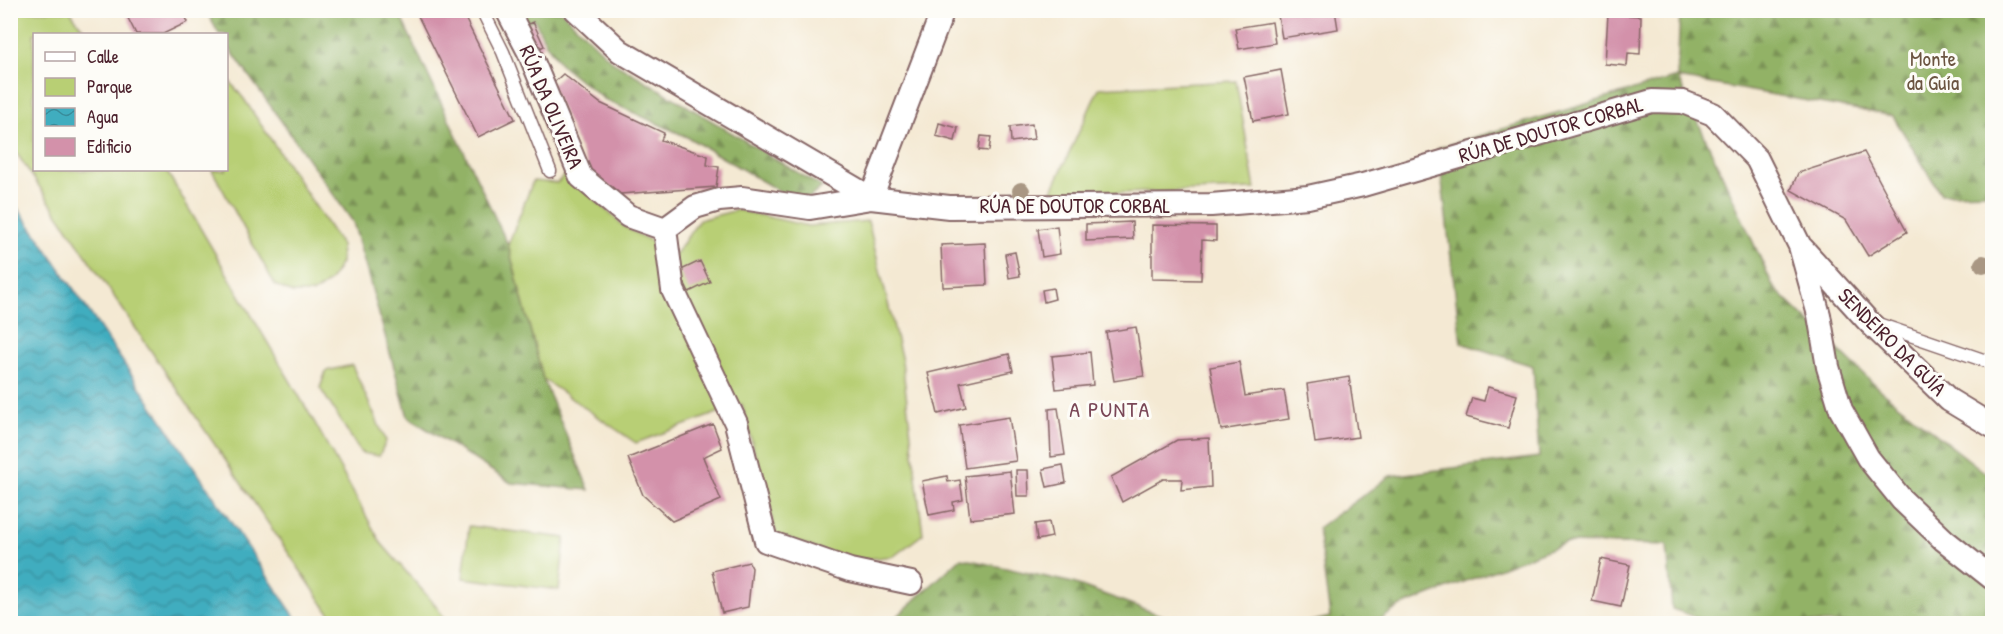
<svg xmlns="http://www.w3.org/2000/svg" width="2003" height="634" font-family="'Patrick Hand',sans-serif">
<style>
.green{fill:#b8cf74;stroke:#817750;stroke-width:1.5}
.forest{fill:url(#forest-firs);stroke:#6e6848;stroke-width:1.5}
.water{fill:url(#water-waves);stroke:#456675;stroke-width:1.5}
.building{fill:#d391aa}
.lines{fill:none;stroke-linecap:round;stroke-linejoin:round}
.lane-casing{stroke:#866666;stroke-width:15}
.street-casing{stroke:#866666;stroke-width:26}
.lane{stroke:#fff;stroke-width:12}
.street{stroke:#fff;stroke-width:22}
.tree{fill:#a99783}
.labels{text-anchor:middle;stroke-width:6;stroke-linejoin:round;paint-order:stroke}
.park-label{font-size:21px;fill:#6b5441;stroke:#fdfcf7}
.street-label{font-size:21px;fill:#4a1f2b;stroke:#fdfcf7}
.neighbourhood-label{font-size:22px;letter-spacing:1.5px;fill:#7a4757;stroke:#fdfcf7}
</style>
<defs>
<pattern id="forest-firs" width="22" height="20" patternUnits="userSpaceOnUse" patternTransform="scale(1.5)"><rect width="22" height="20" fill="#92b266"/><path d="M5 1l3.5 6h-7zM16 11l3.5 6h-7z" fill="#799054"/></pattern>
<pattern id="water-waves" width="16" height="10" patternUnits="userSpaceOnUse" patternTransform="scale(1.5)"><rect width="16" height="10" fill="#40adbf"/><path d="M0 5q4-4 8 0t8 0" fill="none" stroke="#388c9b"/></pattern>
</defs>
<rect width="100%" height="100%" fill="#fdfcf7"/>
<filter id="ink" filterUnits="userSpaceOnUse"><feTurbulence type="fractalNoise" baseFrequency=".0167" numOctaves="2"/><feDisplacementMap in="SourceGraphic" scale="12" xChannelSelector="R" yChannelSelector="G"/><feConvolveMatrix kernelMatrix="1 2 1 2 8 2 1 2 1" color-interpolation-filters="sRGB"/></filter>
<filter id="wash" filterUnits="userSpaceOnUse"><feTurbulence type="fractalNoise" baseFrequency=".008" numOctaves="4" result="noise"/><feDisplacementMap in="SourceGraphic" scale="24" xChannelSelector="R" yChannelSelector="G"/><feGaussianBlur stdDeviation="1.35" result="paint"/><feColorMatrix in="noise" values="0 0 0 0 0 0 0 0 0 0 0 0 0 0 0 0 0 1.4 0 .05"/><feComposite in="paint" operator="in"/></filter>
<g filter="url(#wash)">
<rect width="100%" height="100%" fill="#f4e9d3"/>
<path class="green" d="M10 11H70L87 34H34V170H166L315 423 381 543 437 607 446 623H336L11 145Z
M227 78 244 99 341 245V263L330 281 314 293H292L275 285 212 170H226Z
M1236 81 1255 189 1050 195 1099 88Z
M569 170 575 182 626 228 676 254 699 220 737 210 808 226 868 221 902 361 923 534 894 556 850 561 776 534 742 404 636 443 543 379 508 245 533 181 557 183Z
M352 365 386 441 379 456 361 453 320 388 326 371Z
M469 526 565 538 559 590 463 578Z"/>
<path class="forest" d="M206 11H398L508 245 543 379 589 490 511 483 408 417 353 222 227 45 226 34H219Z
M516 11H561L612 61 822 187 809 198 784 194 689 138 604 99 561 65 547 45 534 19 523 24Z
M1680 11H1992V193L1941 194 1893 116 1678 78 1774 288 1881 391 1992 478V623H1714L1672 609 1667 545 1565 543 1399 607 1376 623 1302 624 1330 617 1318 528 1390 476 1539 457 1533 366 1461 343 1438 148 1677 77Z
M961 558 1073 583 1182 623H890Z"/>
<path class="water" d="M10 198 40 239 299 623H11Z"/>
<g id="blocks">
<path class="building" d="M124 10H182L188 22 163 34H136Z
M415 10H461L515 119 478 137Z
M1277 10H1335L1338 29 1282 38Z
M1608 14 1641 16 1640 54 1628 53 1627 66 1605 64Z
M533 22 544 46 535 50 524 26Z
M1272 22 1275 43 1239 49 1235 28Z
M1281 70 1289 114 1253 121 1244 77Z
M563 74 600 103 664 133 661 140 708 156 707 165 719 167 716 187 620 194 591 174 551 85Z
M939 123 958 128 955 141 936 136Z
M1032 124 1034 139 1011 142 1010 127Z
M981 136 991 137 989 151 979 150Z
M1864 152 1907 232 1868 256 1846 220 1791 190 1798 173Z
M1132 222 1133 239 1086 241V224Z
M1152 225 1216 226V241L1202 240 1201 280 1152 279Z
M1057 226 1060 254 1042 257 1038 229Z
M985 243 987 285 943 287 941 245Z
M1015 252 1020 276 1009 278 1005 254Z
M700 261 710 282 689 292 679 271Z
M1053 288 1055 299 1044 302 1042 290Z
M1136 327 1144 376 1114 381 1106 332Z
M1090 352 1093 385 1056 389 1052 356Z
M1009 354 1013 371 960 383 966 407 938 414 928 373Z
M1239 362 1245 396 1284 390 1289 419 1221 430 1210 367Z
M1349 377 1358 437 1315 443 1307 384Z
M1488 387 1517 395 1508 428 1466 417 1472 398 1484 401Z
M1058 408 1065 455 1051 457 1049 409Z
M1009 417 1016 461 965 468 959 425Z
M713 424 722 448 703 457 721 500 672 521 643 495 628 458Z
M1209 438 1211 487 1181 490 1182 479H1163L1122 502 1111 477 1177 440Z
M1063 465 1066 483 1047 487 1043 469Z
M1016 470H1028L1029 496H1017Z
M1010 471 1015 514 970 519 965 476Z
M947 476 948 482 960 480 963 500 953 502 954 510 929 515 922 481Z
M1049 522 1052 537 1037 540 1035 524Z
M1601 559 1630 565 1621 607 1592 601Z
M749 562 752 568 748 607 722 613 712 571Z"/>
</g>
</g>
<g filter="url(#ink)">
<use href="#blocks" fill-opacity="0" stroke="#866666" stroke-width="1.5"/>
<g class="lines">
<defs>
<path id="lane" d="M482 10 503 52 550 171
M1878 324 1992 363"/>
<path id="street" d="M507 10 529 52 581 177 628 216 665 229
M576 10 620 51 871 198 949 207 1211 205 1308 197 1363 185 1652 101 1683 102 1713 114 1757 159 1800 246 1819 315 1828 367 1841 410 1868 458 1902 500 1944 540 1992 578
M1803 249 1868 321 1949 400 1992 426
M911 583 850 570 766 541 736 423 673 290 665 229 695 207 719 200 742 198 810 208 871 198 943 10"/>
</defs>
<use href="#lane" class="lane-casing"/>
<use href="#street" class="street-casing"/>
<use href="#lane" class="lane"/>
<use href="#street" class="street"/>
</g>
<g class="tree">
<circle cx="1021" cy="191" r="9"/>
<circle cx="1983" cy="264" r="9"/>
</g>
</g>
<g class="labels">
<g class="park-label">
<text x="1933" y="66">Monte<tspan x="1933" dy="24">da Guía</tspan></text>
</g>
<g class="street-label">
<text transform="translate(551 107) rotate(67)" y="7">RÚA DA OLIVEIRA</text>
<text transform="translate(1551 130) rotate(-16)" y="7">RÚA DE DOUTOR CORBAL</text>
<text x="1075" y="213">RÚA DE DOUTOR CORBAL</text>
<text transform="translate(1892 342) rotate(45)" y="7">SENDEIRO DA GUÍA</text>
</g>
<g class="neighbourhood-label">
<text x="1110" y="417">A PUNTA</text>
</g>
</g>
<rect width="2003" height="634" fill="none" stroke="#fdfcf7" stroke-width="36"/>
<rect x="33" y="33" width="195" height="138" fill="#fdfcf7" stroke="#b5a4a5" stroke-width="1.5"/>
<rect x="45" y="52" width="30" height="9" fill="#ffffff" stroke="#b5a4a5" stroke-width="1.5"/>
<text x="87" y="63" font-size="18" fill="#4a1f2b">Calle</text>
<rect x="45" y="78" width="30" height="18" fill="#b8cf74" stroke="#b5a4a5" stroke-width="1.5"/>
<text x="87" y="93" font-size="18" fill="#4a1f2b">Parque</text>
<rect x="45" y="108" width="30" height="18" fill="url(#water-waves)" stroke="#b5a4a5" stroke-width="1.5"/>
<text x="87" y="123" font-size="18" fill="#4a1f2b">Agua</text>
<rect x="45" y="138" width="30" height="18" fill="#d391aa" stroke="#b5a4a5" stroke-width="1.5"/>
<text x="87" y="153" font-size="18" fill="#4a1f2b">Edificio</text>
</svg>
